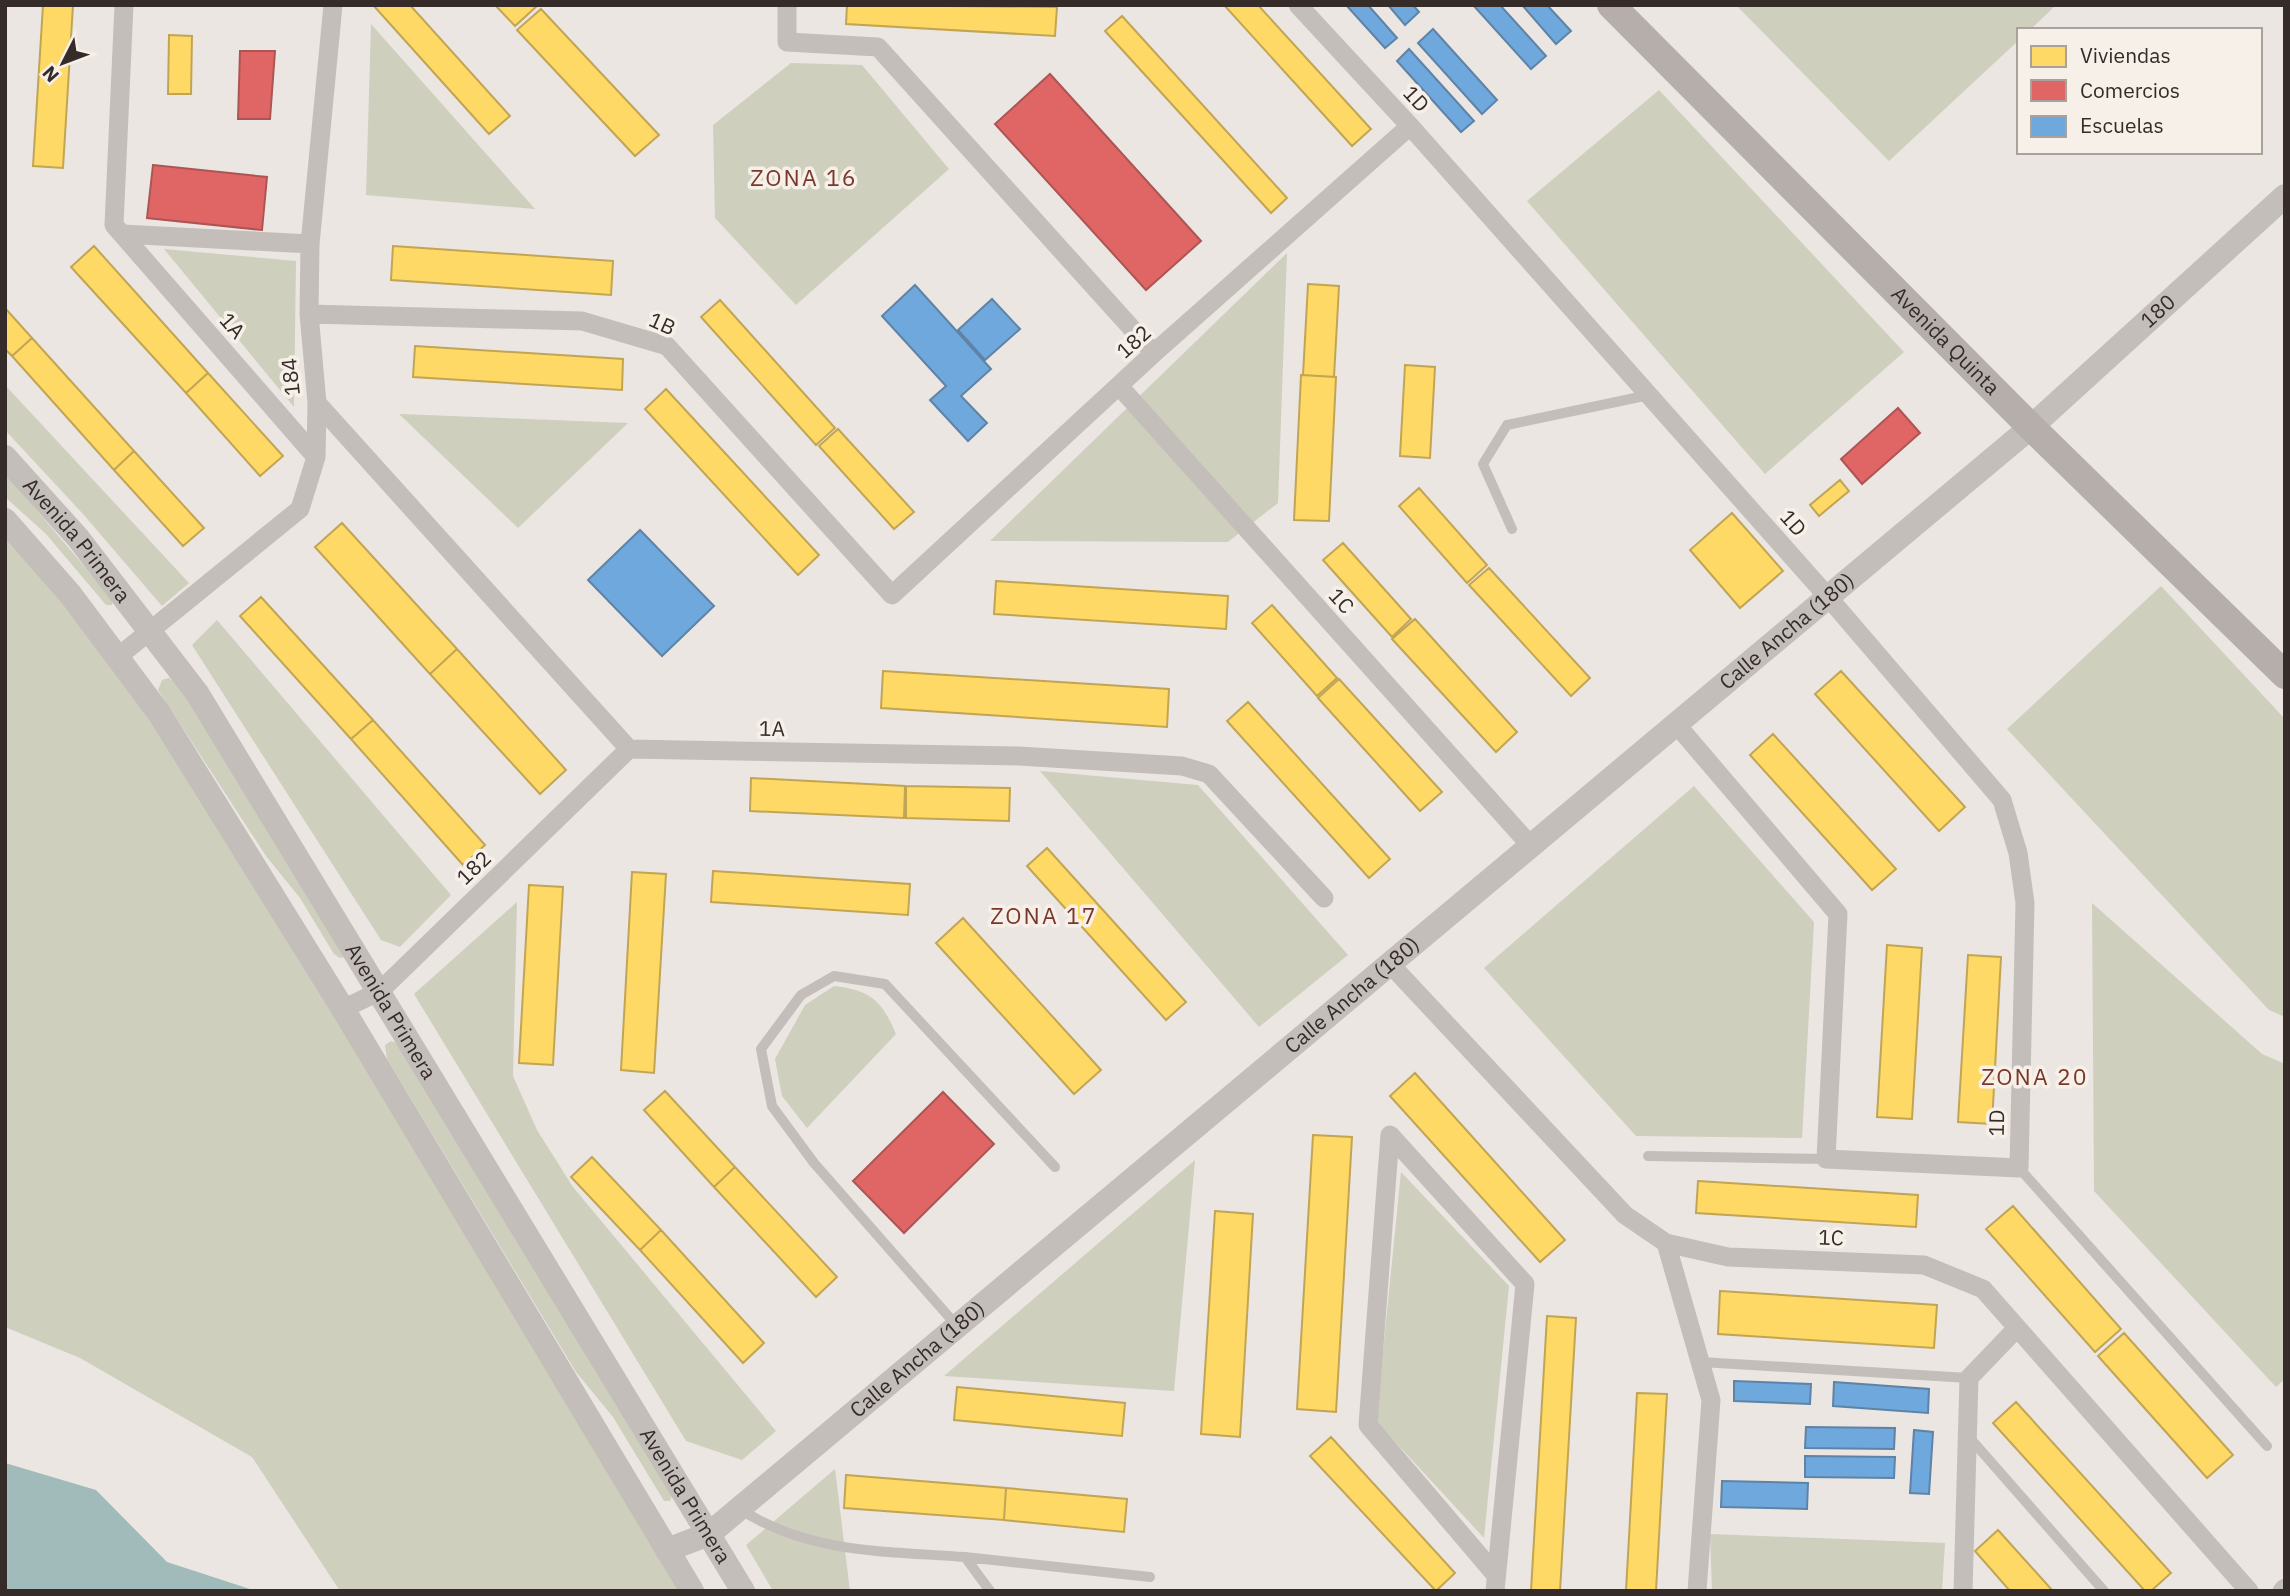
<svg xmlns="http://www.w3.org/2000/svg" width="2290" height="1596" font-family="'IBM Plex Sans',sans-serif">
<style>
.green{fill:#cecfbd}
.water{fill:#a0bbb9}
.homes{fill:#ffd966;stroke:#c2a554;stroke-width:2}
.shops{fill:#e06666;stroke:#ad5554;stroke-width:2}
.schools{fill:#6fa8dc;stroke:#5e83a6;stroke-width:2}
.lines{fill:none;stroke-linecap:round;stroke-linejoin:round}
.service{stroke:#c4bebb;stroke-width:10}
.minor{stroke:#c4bebb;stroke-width:19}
.tertiary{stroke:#c4bebb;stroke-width:24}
.secondary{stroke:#b5aeab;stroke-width:28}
.labels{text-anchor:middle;stroke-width:7;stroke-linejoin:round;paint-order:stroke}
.street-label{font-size:21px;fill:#352c29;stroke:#f7f0e9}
.neighbourhood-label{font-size:23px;letter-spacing:2px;fill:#7a372b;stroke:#f7f0e9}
</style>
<rect width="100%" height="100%" fill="#ebe6e2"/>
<path class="green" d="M1736 5H2056L2030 30H2019V40L1889 161Z
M371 24 535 209 366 195Z
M791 63 862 65 949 169 796 305 715 218 713 125Z
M1659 90 1904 352 1765 474 1527 201Z
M164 249 296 261 294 407Z
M1287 253 1278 503 1228 542 990 541Z
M5 385 189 583 162 606 83 514 5 430Z
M399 414 628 423 518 528Z
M5 473 112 599V605H106L46 534 5 497Z
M5 531 123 660 683 1591H340L252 1457 80 1358 5 1327Z
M2161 586 2285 719V1017L2269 1010 2007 729Z
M217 620 451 895 400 947 381 940 192 645Z
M169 678 179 685 345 957 340 958 334 954 300 898 266 856 158 690 162 680Z
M1040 771 1198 785 1348 955 1259 1027Z
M1694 786 1814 922 1802 1138 1636 1136 1484 968Z
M517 902 513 1076 537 1130 573 1187 776 1431 742 1460 686 1441 414 994Z
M2092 903 2262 1054 2285 1064V1379L2276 1387 2094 1191Z
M834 986C871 990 882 1001 896 1034L807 1128 782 1096 775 1059 805 1005Z
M391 1041 400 1044 672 1496 670 1501H664L613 1417 576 1372 387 1059 385 1045Z
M1195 1160 1174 1391 944 1376Z
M1401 1172 1509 1286 1484 1538 1376 1421Z
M835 1469 850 1591H773L746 1545Z
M1710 1534 1945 1543 1942 1591H1712Z"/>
<path class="water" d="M5 1463 96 1490 167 1562 256 1591H5Z"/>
<path class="homes" d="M43 5H73L63 168 33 166Z
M373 5H410L510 116 489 134Z
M495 5H538L515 26Z
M847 5 1057 7 1055 36 846 24Z
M1224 5H1258L1371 129 1352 146Z
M541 9 659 135 635 156 517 30Z
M1122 16 1287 198 1271 213 1105 31Z
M169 35 192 36 191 94H168Z
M94 246 208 373 186 393 71 267Z
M393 246 613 261 611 295 391 280Z
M1308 284 1339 286 1334 377 1303 375Z
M720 300 835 428 816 445 701 317Z
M5 308 32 338 12 356 5 349Z
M32 338 134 451 114 470 12 356Z
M415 346 623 359 622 390 413 377Z
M1405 365 1435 367 1430 458 1400 456Z
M208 373 283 456 260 476 186 393Z
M1301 375 1336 377 1329 521 1294 520Z
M666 389 819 555 798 575 645 409Z
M838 429 914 512 894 529 819 446Z
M134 451 204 528 183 546 114 470Z
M1840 480 1849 491 1819 516 1810 505Z
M1419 488 1487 565 1467 583 1399 506Z
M1732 513 1783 571 1740 608 1690 550Z
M342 523 457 649 430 674 315 547Z
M1343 543 1411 619 1392 637 1323 560Z
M1489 568 1590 678 1571 696 1469 585Z
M996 581 1228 596 1226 629 994 614Z
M261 597 373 720 351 739 240 616Z
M1272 605 1337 678 1317 696 1252 623Z
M1415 619 1517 732 1496 752 1392 639Z
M457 649 566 770 540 794 430 674Z
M883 671 1169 689 1167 727 881 708Z
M1841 671 1965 807 1939 831 1815 694Z
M1339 679 1442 792 1420 811 1318 698Z
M1248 702 1390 859 1369 878 1227 721Z
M373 720 485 845 463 865 351 739Z
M1773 734 1896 869 1872 890 1750 755Z
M751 778 905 786 904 818 750 811Z
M906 786 1010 788 1009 821 906 818Z
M1047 848 1186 1002 1166 1020 1027 866Z
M713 871 910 884 908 915 711 902Z
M632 872 666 874 654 1073 621 1070Z
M529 885 563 887 553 1065 519 1063Z
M963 918 1101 1070 1074 1094 936 943Z
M1887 945 1922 948 1912 1119 1877 1117Z
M1968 955 2001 957 1992 1124 1958 1122Z
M1415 1073 1565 1240 1540 1262 1390 1096Z
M665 1091 735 1167 714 1187 644 1110Z
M1313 1135 1352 1137 1336 1412 1297 1409Z
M592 1157 661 1230 640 1250 571 1177Z
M735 1167 837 1277 816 1297 714 1187Z
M1698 1181 1918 1195 1916 1227 1696 1213Z
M2013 1206 2121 1329 2095 1352 1986 1229Z
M1215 1211 1253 1214 1240 1437 1201 1434Z
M661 1230 764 1343 743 1363 640 1250Z
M1720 1291 1937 1305 1934 1348 1718 1334Z
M1547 1316 1576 1318 1560 1591H1531Z
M2124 1333 2233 1455 2207 1478 2098 1356Z
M957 1387 1125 1403 1122 1436 954 1420Z
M1637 1393 1667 1394 1656 1591H1626Z
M2016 1402 2171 1573 2151 1591H2145L1993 1423Z
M1331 1437 1455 1573 1436 1591 1310 1456Z
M846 1475 1006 1488 1004 1520 844 1508Z
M1006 1488 1127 1499 1124 1532 1004 1520Z
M1998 1530 2053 1591H2010L1975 1551Z"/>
<path class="shops" d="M240 51H275L270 119H238Z
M1050 74 1201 241 1146 290 995 124Z
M153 165 267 177 262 230 147 218Z
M1898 408 1920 433 1862 484 1841 459Z
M943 1092 994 1144 904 1233 853 1181Z"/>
<path class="schools" d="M1346 5H1368L1397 38 1385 48Z
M1388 5H1413L1419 12 1405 25Z
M1473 5H1500L1546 56 1531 69Z
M1522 5H1547L1571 31 1556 44Z
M1433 29 1497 100 1482 114 1418 43Z
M1409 49 1474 121 1461 132 1397 61Z
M915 285 991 369 961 396 987 423 968 441 930 400 946 386 882 316Z
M992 299 1020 329 985 360 958 330Z
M640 530 714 606 662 656 588 580Z
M1734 1381 1811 1384 1810 1404 1734 1401Z
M1834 1382 1929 1389 1928 1413 1833 1406Z
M1806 1427 1895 1428 1894 1449 1805 1448Z
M1914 1430 1933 1432 1929 1494 1910 1493Z
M1805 1456 1895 1457 1894 1478 1805 1477Z
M1722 1481 1808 1483 1807 1509 1721 1507Z"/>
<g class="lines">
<path class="service" d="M1512 529 1483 464 1507 425 1649 395
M1648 1156 1826 1159
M2019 1168 2267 1446
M957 1326 814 1163 772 1106 761 1049 801 995 834 976 885 984 1055 1167
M1701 1362 1969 1378
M1969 1437 2104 1591
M740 1509C808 1554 887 1551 965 1557L990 1591
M965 1557 1150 1577"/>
<path class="minor" d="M124 5 114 225 316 457
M787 5V42L878 47 1154 353
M1298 5 1410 126 1828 597 2002 800 2018 853 2025 903 2019 1168 1826 1159 1838 914 1676 724
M122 234 310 244
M309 314 582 321 667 346 892 595 1154 353 1410 126
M1119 386 1531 846
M317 403 629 749 1019 756 1182 766 1209 774 1324 898
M119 656 300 509 316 457 317 403 309 314 310 244 333 5
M1390 964 1625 1215 1666 1243 1728 1257 1924 1265 1983 1289 2249 1591
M343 1009 380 991 629 749
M1666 1243 1711 1400 1697 1591
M1495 1591 1525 1284 1390 1135 1368 1425 1495 1574
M1963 1591 1969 1378 2017 1328
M2282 1591 2285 1588"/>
<g class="tertiary">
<path id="s1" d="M5 457 78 538 197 693 743 1591"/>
<path d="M5 520 70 594 159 713 343 1009 692 1591"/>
<path id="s2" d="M667 1550 709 1534 2031 427 2285 196"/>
</g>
<path class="secondary" id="s3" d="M1611 5 2031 427 2285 675"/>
</g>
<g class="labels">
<g class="street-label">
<text transform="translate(1416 99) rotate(47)" y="7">1D</text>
<text dy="7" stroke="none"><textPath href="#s2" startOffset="1941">180</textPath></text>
<text transform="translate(662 324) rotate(24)" y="7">1B</text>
<text transform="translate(232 326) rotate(49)" y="7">1A</text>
<text dy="7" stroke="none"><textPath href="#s3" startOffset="474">Avenida Quinta</textPath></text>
<text transform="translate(1134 342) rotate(-42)" y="7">182</text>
<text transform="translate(291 377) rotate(-96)" y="7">184</text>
<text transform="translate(1793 523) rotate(48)" y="7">1D</text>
<text dy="7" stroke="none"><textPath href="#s1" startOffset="110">Avenida Primera</textPath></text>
<text transform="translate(1341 601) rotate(48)" y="7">1C</text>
<text dy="7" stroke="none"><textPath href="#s2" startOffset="1451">Calle Ancha (180)</textPath></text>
<text transform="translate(772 729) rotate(1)" y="7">1A</text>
<text transform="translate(474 868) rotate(-44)" y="7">182</text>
<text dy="7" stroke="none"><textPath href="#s2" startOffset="884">Calle Ancha (180)</textPath></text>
<text dy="7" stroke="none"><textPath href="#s1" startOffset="677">Avenida Primera</textPath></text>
<text transform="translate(1997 1123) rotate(-89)" y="7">1D</text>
<text transform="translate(1831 1238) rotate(2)" y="7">1C</text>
<text dy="7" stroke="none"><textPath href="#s2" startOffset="317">Calle Ancha (180)</textPath></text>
<text dy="7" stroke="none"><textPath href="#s1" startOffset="1244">Avenida Primera</textPath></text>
</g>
<g class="neighbourhood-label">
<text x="804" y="186">ZONA 16</text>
<text x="1044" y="924">ZONA 17</text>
<text x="2035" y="1085">ZONA 20</text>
</g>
</g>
<rect width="2290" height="1596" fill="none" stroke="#352c29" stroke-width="14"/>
<rect x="2017" y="28" width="245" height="126" fill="#f7f0e9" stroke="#a9a29c" stroke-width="2"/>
<rect x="2031" y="46" width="35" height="21" fill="#ffd966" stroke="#a9a29c" stroke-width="2"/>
<text x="2080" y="63" font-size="21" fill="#352c29">Viviendas</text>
<rect x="2031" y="80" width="35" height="21" fill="#e06666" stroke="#a9a29c" stroke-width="2"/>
<text x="2080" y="98" font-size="21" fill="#352c29">Comercios</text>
<rect x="2031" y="116" width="35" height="21" fill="#6fa8dc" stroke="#a9a29c" stroke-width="2"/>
<text x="2080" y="133" font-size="21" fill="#352c29">Escuelas</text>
<g transform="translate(63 63) rotate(228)" stroke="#f7f0e9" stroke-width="5" paint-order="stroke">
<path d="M0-5L12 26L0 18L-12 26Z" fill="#352c29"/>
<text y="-10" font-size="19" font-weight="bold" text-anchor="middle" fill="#352c29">N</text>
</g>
</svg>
